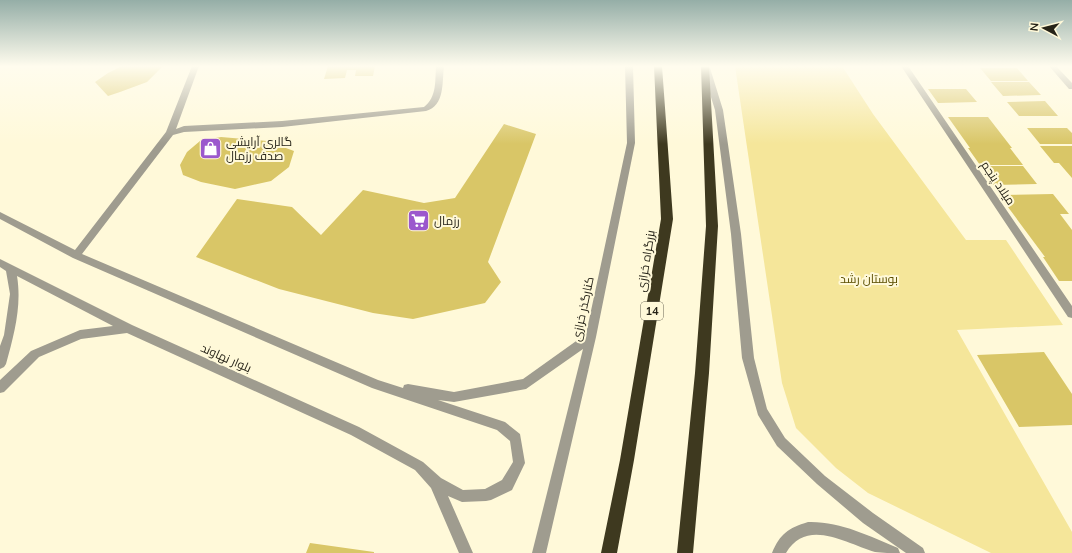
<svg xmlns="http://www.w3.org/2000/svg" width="1072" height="553" font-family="Mulish,Cairo,sans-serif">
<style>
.green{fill:#f5e69a}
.building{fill:#d9c667}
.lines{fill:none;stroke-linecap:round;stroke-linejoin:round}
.minor{fill:#9f9c8f;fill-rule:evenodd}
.highway{fill:#3e391f;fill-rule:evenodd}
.labels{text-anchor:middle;stroke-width:4;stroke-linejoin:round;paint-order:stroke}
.shield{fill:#fff9d9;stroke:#676352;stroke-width:1}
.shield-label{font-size:11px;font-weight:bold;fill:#262318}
.poi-label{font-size:12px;fill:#262318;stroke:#fff9d9;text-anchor:start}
.street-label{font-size:12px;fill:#262318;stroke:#fff9d9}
.park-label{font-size:12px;fill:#5b4e00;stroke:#fff9d9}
</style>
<rect width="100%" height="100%" fill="#fff9d9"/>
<path class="green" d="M735 66H842L873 114 966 240H1006L1063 325 957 330 1072 532V553H991L868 493 836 468 796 428 782 383Z"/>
<path class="building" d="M122 66H163L147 82 120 92 108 96 95 82 108 73Z
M328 66H375L373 76H355L356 70H347L345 78 324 79Z
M980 68H1017L1028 81H991Z
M991 82H1029L1041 95 1003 96Z
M928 89H966L977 102 938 103Z
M1045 101 1058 116H1019L1007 102Z
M948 117H988L1012 148H1010L1023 165H980L968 148H970Z
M504 124 536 134 488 262 501 282 485 303 413 319 373 313 279 289 196 257 237 199 292 207 321 235 363 190 424 203 455 198Z
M1027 128H1067L1072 133V144H1040Z
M221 137 267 141 294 151 289 167 271 181 235 189 201 182 183 175 180 165 187 152 200 141Z
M1040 146H1072V178L1059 163H1054Z
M980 166H1023L1037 184 992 185Z
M1053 194 1069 214H1060L1072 230V281H1059L1043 257H1045L999 195Z
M1044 352 1072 394V425L1019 427 977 355Z
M310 543 374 552V553H306Z"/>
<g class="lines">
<path class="minor" d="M192 66H199L176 129 184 126 282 121 424 107C437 97 435 81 436 66H444C442 82 445 106 426 111L282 127 184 132 173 135 82 254 378 380 403 388 404 385 408 384 454 392 523 379 586 334 627 143 625 66H633L635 143 596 337 546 553H532L583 349 526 389 454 402 438 400 505 422 520 434 525 463 512 490 491 500 486 501 462 502 448 496 473 553H459L431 488 415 470 351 435 127 333 81 339 39 357 4 392 0 393V380L31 351 80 330 113 326 17 276C22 306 14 335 6 364L4 367 0 369V346L4 335 10 294 6 271 0 267V259L132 325 359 427 423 462 441 478 463 490 485 489 502 480 513 462 510 441 497 430 372 388 73 258 0 219V212L75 250 166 132Z
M704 66 710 68 723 110 741 234 754 358 767 409 785 438 825 476 873 513 923 548 925 553H906L863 523 817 484 777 446 758 415 742 358 731 234 715 110 702 68Z
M901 66H908L1072 306V318L1068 317Z
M1049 66H1056L1072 83V89H1069Z
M808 522C840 521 869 536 898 548L900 553C892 553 882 553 875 552 847 544 807 517 786 553H772C780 534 788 528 808 522Z"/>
<path class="highway" d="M654 66H662L673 219 634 460 617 553H601L620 460 661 219Z
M701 66H709L718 226 709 373 693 553H677L695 373 706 226Z"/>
</g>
<linearGradient id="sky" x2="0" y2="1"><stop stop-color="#95aea7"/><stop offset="0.46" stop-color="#fffcee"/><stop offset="1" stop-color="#fffcee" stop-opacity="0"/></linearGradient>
<rect width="1072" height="144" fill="url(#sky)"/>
<defs>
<symbol id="shop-square" viewBox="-11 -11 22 22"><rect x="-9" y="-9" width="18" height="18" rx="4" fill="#9b58cd" stroke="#fff9d9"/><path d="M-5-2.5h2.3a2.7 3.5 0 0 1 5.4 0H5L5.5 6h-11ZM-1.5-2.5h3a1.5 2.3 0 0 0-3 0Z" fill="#fff"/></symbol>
<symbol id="supermarket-square" viewBox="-11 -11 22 22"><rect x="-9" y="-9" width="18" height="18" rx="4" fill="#9b58cd" stroke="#fff9d9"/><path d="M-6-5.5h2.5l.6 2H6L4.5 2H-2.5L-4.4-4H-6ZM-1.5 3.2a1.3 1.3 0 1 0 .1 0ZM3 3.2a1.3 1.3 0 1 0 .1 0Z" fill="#fff"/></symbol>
</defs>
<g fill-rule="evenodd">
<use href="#shop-square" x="198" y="136" width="25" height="25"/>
<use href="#supermarket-square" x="406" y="208" width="25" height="25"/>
</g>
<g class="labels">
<rect class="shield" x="641" y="302" width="22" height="18" rx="3"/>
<g class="shield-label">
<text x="652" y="315">14</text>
</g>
<g class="poi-label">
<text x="226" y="146">گالری آرایشی<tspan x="226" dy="14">صدف رزمال</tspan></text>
<text x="434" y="225">رزمال</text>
</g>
<g class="street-label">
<text transform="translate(998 183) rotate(56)" y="4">میلاد پنجم</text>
<text transform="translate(646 261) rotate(-81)" y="4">بزرگراه خرازی</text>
<text transform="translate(583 309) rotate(-78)" y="4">کنارگذر خرازی</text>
<text transform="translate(226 358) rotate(24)" y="4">بلوار نهاوند</text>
</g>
<g class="park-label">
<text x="869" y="283">بوستان رشد</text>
</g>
</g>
<g transform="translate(1044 28) rotate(277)" stroke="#fff9d9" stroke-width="3" paint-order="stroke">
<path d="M0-3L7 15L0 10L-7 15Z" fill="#262318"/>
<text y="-6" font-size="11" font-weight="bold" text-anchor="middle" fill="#262318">N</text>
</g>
</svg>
